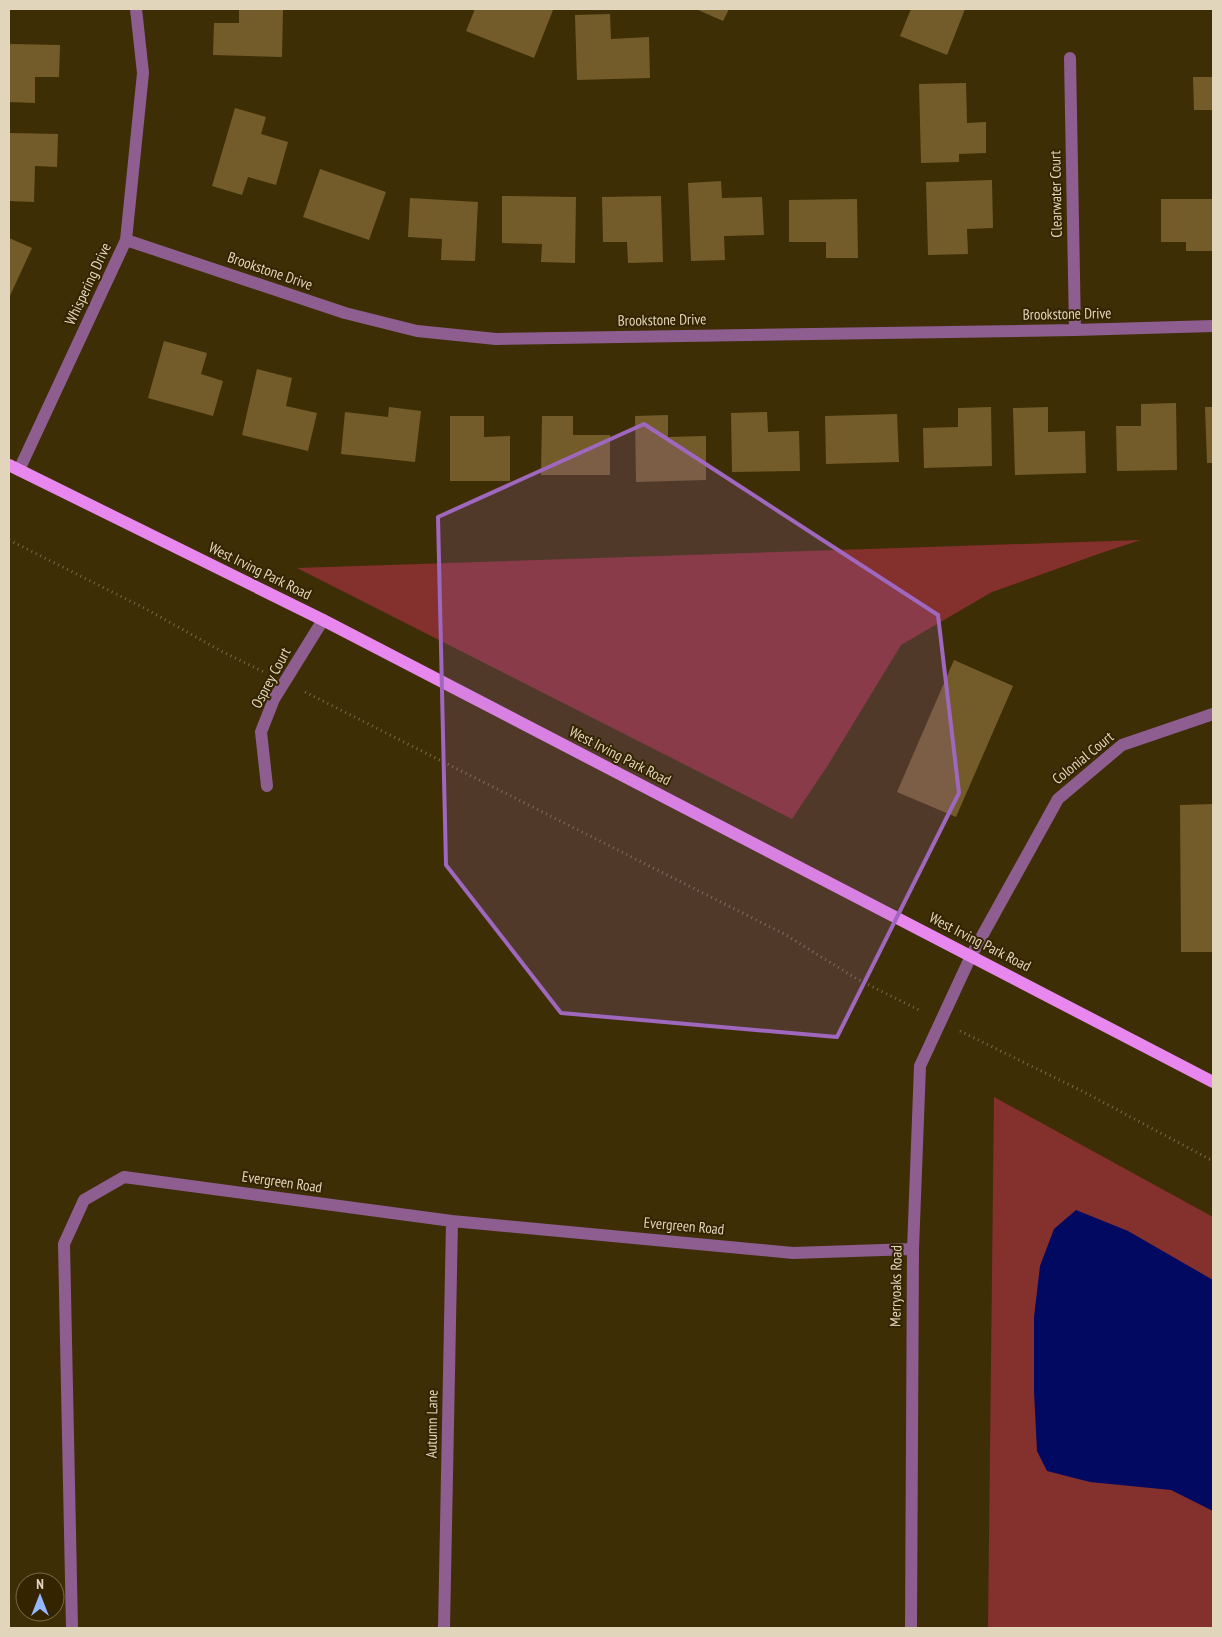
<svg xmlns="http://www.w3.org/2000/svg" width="1222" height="1637" font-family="'PT Sans Narrow',sans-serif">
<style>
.green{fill:#84302d}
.water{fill:#020960}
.building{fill:#735c2a}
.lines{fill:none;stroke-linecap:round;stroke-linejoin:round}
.path{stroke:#7a6b48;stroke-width:3;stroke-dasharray:1 4;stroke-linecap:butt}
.minor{stroke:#8d5e8f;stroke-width:12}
.major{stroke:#e887ed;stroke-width:12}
.marked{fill:#9f67be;fill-opacity:0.2;stroke:#9f67be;stroke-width:4;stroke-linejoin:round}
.labels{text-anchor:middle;stroke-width:4;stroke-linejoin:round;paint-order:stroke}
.street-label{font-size:15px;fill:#e1d5bb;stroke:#342400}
</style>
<rect width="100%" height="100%" fill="#3e2e06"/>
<path class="green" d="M1213 539 1141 540 1104 552 992 592 901 645 828 765 792 819 297 568 1141 540Z
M994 1097 1213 1217V1628H988Z"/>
<path class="water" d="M1076 1210 1128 1231 1213 1280V1511L1171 1490 1090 1482 1047 1471 1037 1451 1034 1391V1317L1040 1266 1054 1229Z"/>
<path class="building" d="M239 9H283L282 57 213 55 214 23H239Z
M475 9H550L553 10 534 58 466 31Z
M696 9H729L723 21Z
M911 9H965L947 55 900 36Z
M610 14 611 39 649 37 650 78 577 80 575 15Z
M9 44 60 45 59 77H35V103L9 102Z
M1193 77H1213V110H1194Z
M966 83 967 123 986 122V153L959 154V162L921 163 919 84Z
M235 108 266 117 261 134 288 142 276 185 248 177 242 195 212 186Z
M9 133 58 134 57 167 35 166 34 202 9 201Z
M320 169 386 192 369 240 303 217Z
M992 180 993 228 967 229 968 254 928 255 926 182Z
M721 181 722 198 762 197 764 235 724 236 725 260 691 261 688 183Z
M502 196 576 197 575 263 541 262 542 244 502 243Z
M661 196 663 262 628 263 627 242H603L602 197Z
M410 198 478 202 475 261 441 260 442 239 408 237Z
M857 199 858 258H826V242H789V200Z
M1161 199H1213V251H1186V242H1161Z
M9 238 32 248 9 298Z
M164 341 207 353 201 374 223 381 213 416 148 398Z
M257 369 292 378 286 406 317 413 308 451 242 435Z
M1176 403 1177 470 1117 471 1116 426H1141V404Z
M389 407 421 411 415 462 341 454 345 412 388 417Z
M991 407 992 466 924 468 923 428 958 427V408Z
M1048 407V432L1085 431 1086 473 1015 475 1013 408Z
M1205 407H1213V463H1207Z
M767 412 768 432 799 431 800 471 732 472 731 413Z
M897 414 899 462 826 464 825 416Z
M668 415V437L706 436V480L636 482 635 416Z
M450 416H484V437L510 436V481H450Z
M542 416H573V435H610V475H541Z
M954 660 1013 686 956 817 897 792Z
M1213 804V952H1181L1180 805Z"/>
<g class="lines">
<path class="path" d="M9 540 146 609 221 651 266 673
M305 692 786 935 857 979 921 1011
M960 1031 1082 1091 1213 1161"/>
<path class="minor" d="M1070 58 1075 330
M126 240 345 313 417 331 496 339 1075 330 1213 326
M19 470 126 240 143 73 136 9
M267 786 261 732 274 699 323 620
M72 1628 64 1244 84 1200 124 1177 452 1221 793 1253 913 1249
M444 1628 452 1221
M911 1628 913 1249 920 1066 971 956 1058 799 1122 745 1213 714"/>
<path class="major" d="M9 465 323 620 1213 1082"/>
</g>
<path class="marked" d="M644 424 938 615 959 793 837 1037 561 1013 446 865 438 517Z"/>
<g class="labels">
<g class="street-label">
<text transform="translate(1056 194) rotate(-91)" y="5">Clearwater Court</text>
<text transform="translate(270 271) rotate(19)" y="5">Brookstone Drive</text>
<text transform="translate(88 284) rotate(-65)" y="5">Whispering Drive</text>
<text transform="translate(1067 314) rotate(-1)" y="5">Brookstone Drive</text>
<text transform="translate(662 320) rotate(-1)" y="5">Brookstone Drive</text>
<text transform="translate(260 571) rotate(26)" y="5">West Irving Park Road</text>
<text transform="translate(271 678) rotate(-62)" y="5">Osprey Court</text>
<text transform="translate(620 756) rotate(27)" y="5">West Irving Park Road</text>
<text transform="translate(1083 758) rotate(-39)" y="5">Colonial Court</text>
<text transform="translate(980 942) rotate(27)" y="5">West Irving Park Road</text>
<text transform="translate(282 1182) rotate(8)" y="5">Evergreen Road</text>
<text transform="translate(684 1226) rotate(5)" y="5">Evergreen Road</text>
<text transform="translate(896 1286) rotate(-89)" y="5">Merryoaks Road</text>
<text transform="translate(432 1424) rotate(-89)" y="5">Autumn Lane</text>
</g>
</g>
<rect width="1222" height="1637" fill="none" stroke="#e1d5bb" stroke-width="20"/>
<g transform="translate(40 1597)"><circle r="24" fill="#342400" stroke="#796b4b"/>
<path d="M0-4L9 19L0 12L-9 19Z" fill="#96b6fd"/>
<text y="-8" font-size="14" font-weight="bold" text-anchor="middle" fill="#e1d5bb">N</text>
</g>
</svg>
